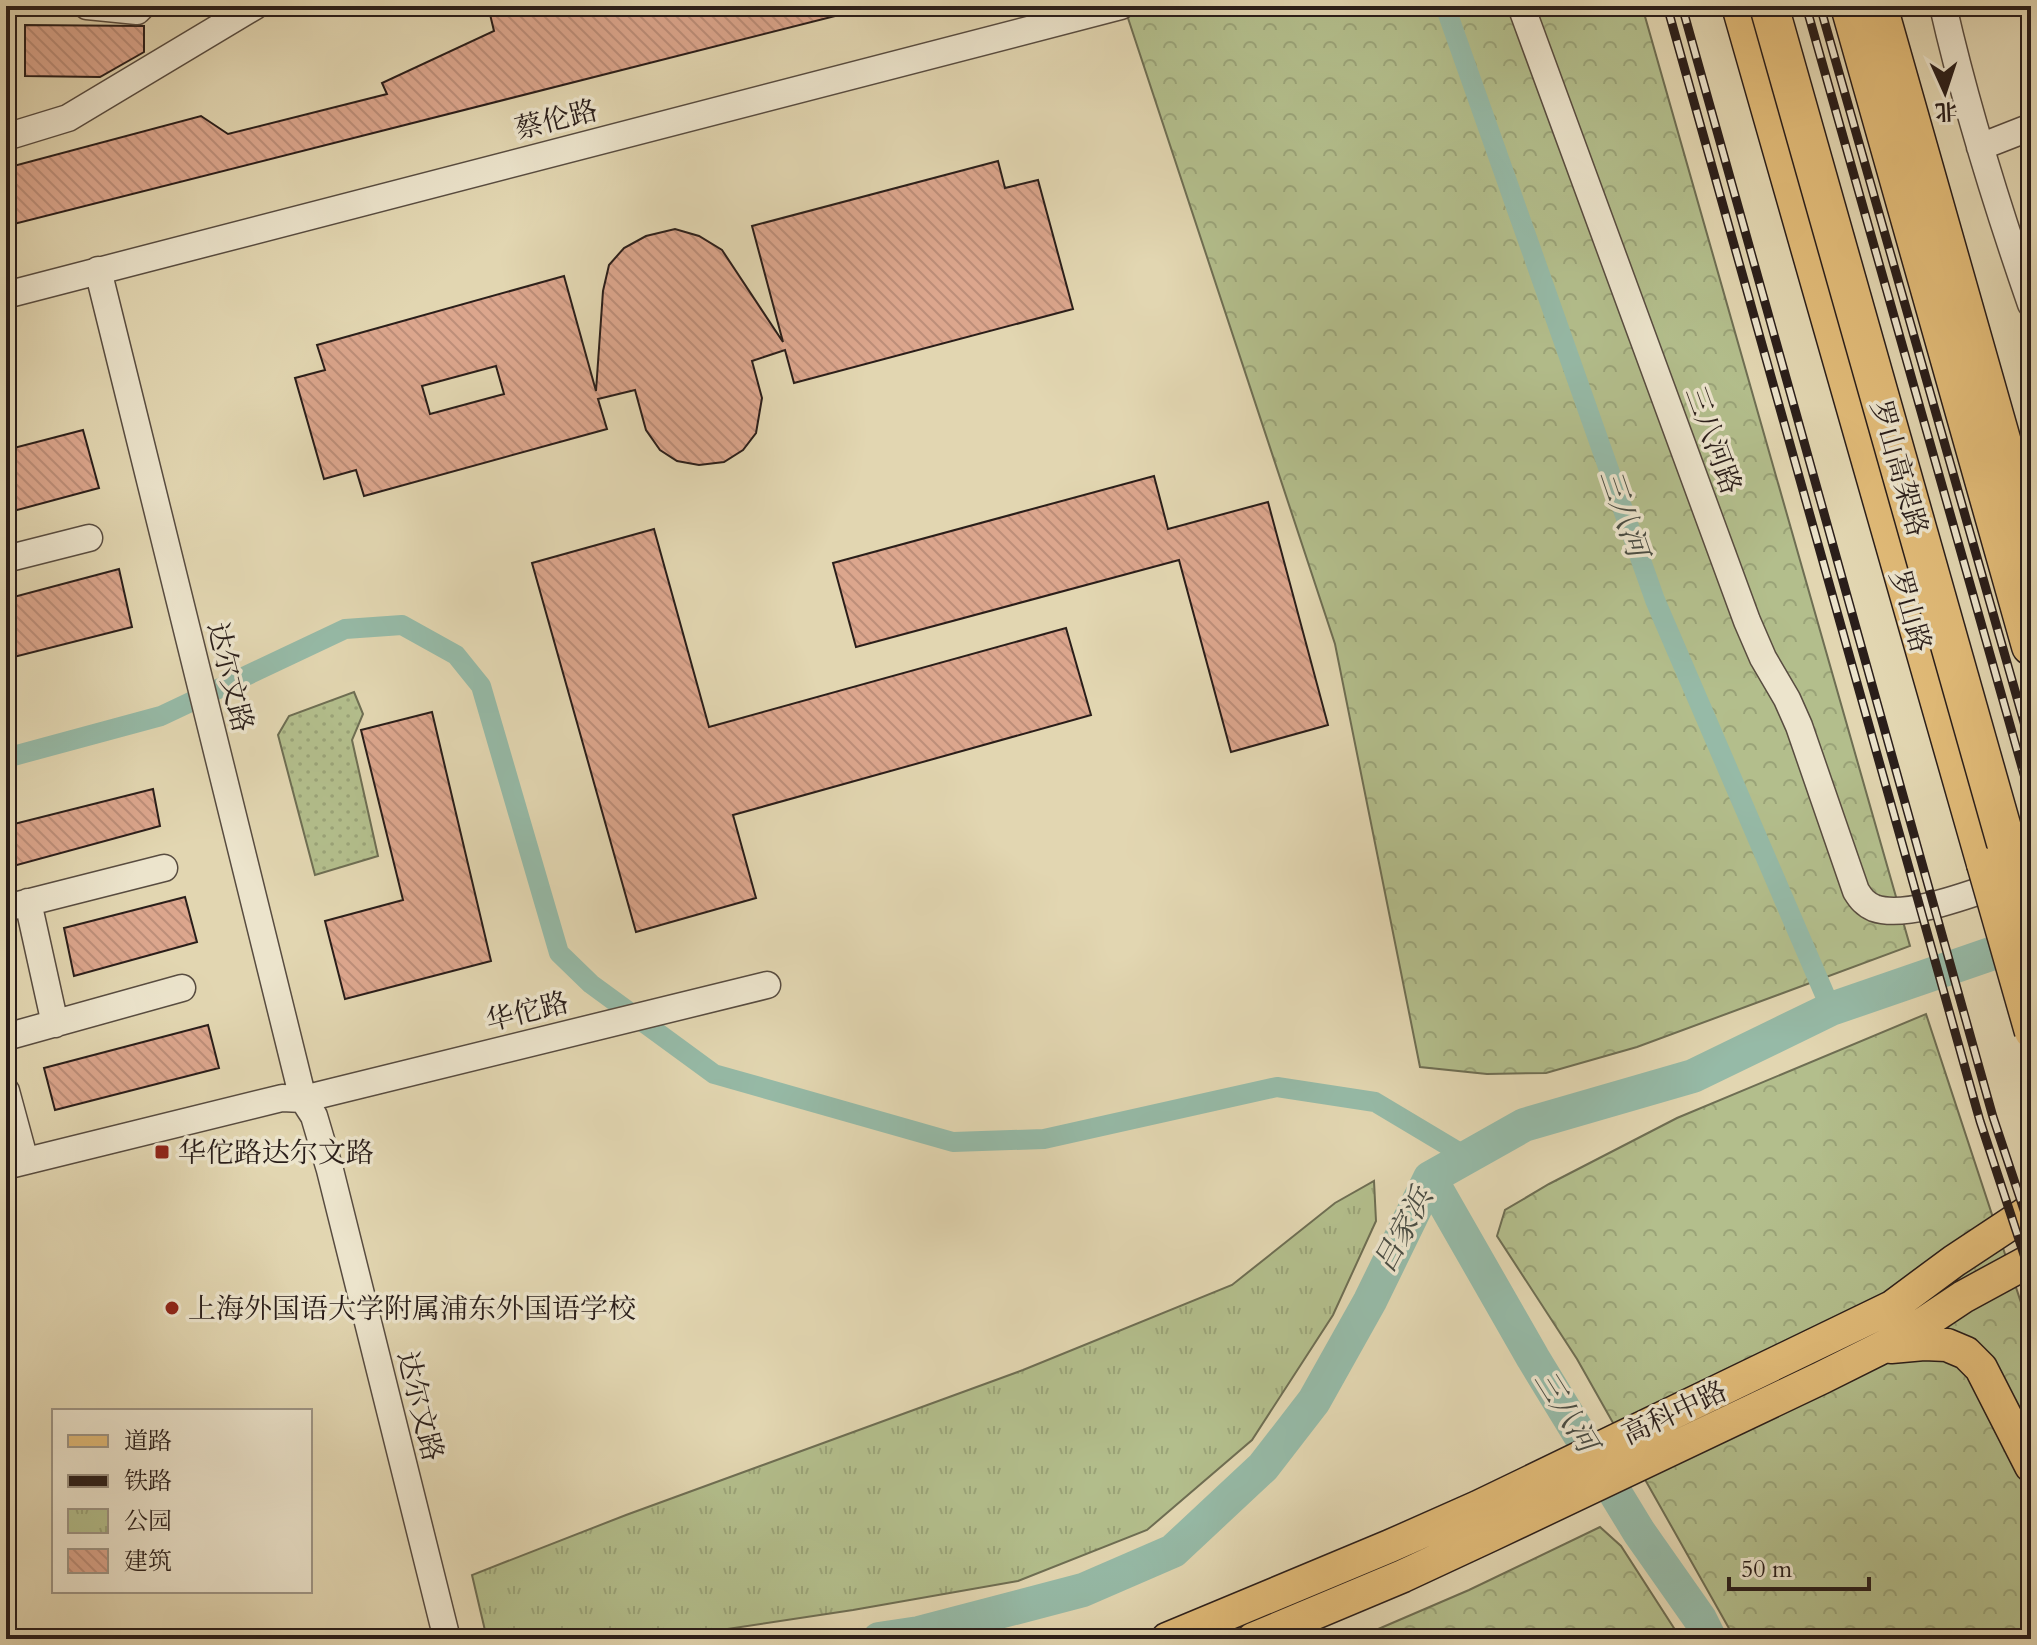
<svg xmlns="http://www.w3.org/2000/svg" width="2037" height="1645" font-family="Cardo,'Noto Serif SC',serif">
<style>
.grass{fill:url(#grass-dots);stroke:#6e6e53;stroke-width:2}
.forest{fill:url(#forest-crowns);stroke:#6e6e53;stroke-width:2}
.park{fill:url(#park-tufts);stroke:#6e6e53;stroke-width:2}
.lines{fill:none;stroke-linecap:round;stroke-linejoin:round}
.canal{stroke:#96baa7;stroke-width:20}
.river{stroke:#96baa7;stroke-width:34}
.building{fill:url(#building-back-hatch);stroke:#2a1e1a;stroke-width:2;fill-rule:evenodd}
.minor-casing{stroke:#584c40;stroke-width:29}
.major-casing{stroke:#2a1e1a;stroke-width:35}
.highway-casing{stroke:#2a1e1a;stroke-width:41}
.minor{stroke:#ece4cc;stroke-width:26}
.major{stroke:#e1bb78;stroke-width:32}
.highway{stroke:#e1bb78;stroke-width:38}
.rail-casing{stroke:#2a1e1a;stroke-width:9}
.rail{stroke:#ece4cc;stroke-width:6;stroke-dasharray:18;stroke-linecap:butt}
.major-bridge-casing{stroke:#2a1e1a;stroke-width:35;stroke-linecap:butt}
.highway-bridge-casing{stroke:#2a1e1a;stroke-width:41;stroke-linecap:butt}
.major-bridge{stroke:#e1bb78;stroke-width:32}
.highway-bridge{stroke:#e1bb78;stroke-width:38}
.poi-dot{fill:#8f2418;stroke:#ece4cc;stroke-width:3}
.labels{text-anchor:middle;stroke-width:7;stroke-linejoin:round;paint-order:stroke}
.street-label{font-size:28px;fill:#2a1e1a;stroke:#ece4cc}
.poi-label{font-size:28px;fill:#2a1e1a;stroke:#ece4cc;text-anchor:start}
.water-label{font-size:30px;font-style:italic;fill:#4a4d44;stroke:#ece4cc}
</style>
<defs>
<pattern id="grass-dots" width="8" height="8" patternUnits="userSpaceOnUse" patternTransform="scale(2)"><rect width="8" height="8" fill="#b3be8c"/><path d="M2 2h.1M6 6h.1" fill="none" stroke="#9aa378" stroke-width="1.8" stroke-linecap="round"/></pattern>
<pattern id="forest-crowns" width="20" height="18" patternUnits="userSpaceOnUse" patternTransform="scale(2)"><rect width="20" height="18" fill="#b3be8c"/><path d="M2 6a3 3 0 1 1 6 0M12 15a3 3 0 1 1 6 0" fill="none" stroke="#9aa378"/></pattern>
<pattern id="park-tufts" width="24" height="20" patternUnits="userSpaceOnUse" patternTransform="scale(2)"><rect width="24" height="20" fill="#b3be8c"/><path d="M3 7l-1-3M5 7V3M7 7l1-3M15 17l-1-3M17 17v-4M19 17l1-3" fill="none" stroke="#9aa378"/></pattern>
<pattern id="building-back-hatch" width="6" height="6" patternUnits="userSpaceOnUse" patternTransform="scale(2)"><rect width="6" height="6" fill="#dca68d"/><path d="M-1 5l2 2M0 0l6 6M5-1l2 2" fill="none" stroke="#bd8e79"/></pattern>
</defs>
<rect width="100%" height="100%" fill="#e2d6b1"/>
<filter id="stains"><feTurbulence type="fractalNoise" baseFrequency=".0025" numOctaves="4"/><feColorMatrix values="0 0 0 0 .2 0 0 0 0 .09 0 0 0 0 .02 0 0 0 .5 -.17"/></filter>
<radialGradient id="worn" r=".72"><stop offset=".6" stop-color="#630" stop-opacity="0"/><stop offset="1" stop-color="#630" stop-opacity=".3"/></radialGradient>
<path class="grass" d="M354 692 363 714 352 740 378 856 315 875 278 735 289 716Z"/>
<path class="forest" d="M1124 6H1642L1910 946 1637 1047 1546 1073 1487 1074 1420 1067 1335 644Z
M1926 1014 2031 1333V1639H1735L1577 1359 1497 1236 1505 1210 1549 1184 1677 1118Z
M1600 1527 1621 1546 1681 1639H1355L1469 1590Z"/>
<path class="park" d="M1374 1181 1376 1221 1333 1315 1252 1440 1147 1530 1018 1581 853 1610 661 1639H487L472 1575 626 1515 1023 1370 1232 1285 1335 1203Z"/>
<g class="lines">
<path class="canal" d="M1445 6 1655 600 1831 1009
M6 758 161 716 345 629 402 625 456 655 481 686 559 953 591 984 714 1074 953 1142 1044 1139 1277 1087 1375 1102 1467 1157"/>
<path class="river" d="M1430 1178 1533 1358 1639 1532 1700 1619 1710 1639
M879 1639 919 1633 1083 1590 1173 1551 1263 1467 1314 1401 1370 1301 1430 1178 1524 1125 1693 1076 1831 1009 2031 940"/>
</g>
<path class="building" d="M488 6H854L855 11 6 226V168L201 116 228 134 387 94 382 83 494 31Z
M25 25 144 26V52L100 77 25 76Z
M998 161 1005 188 1038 180 1073 309 794 383 785 350 752 361 762 398 756 433 743 450 724 462 699 465 677 461 660 450 646 430 635 390 598 399 607 429 364 496 356 470 324 479 295 378 325 370 317 345 564 276 596 391 603 291 609 265 624 248 646 236 675 229 699 236 722 250 783 342 752 226ZM496 366 504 394 430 414 422 386Z
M83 430 99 488 6 513V450Z
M1154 476 1168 529 1268 502 1328 725 1231 752 1179 560 856 647 833 563Z
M654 529 709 727 1066 628 1091 715 733 815 756 898 636 932 532 563Z
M119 569 132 627 6 659V599Z
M432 712 491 961 345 999 325 921 403 900 361 730Z
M153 789 160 826 6 868V826Z
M185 897 197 942 74 976 64 928Z
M208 1025 219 1068 55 1110 44 1068Z"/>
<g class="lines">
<defs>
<path id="minor" d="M87 6 137 11 142 6
M1521 6 1747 621 1763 658 1787 699 1799 726 1856 891C1861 899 1865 904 1874 908 1907 920 1975 892 2009 881
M1943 6C1966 107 1997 206 2031 304
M6 137 68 118 255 6
M1980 147 2031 127
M98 270 303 1099 314 1116 330 1170 447 1639
M6 295 1121 6
M6 559 89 538
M28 902 55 1024
M6 908 164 868
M6 1037 182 988
M6 1091 25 1161
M6 1166 282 1098 303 1099 767 985"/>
<path id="major" d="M1738 6 1983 864
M1881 6 2031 534
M1891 1347 1924 1344 1947 1345 1966 1353 1981 1368 2031 1466
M1167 1639 1390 1546 1478 1507 1892 1307 1954 1261 2031 1210
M1253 1639 1403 1576 1491 1535 1821 1378 1903 1337 1963 1297 2031 1260"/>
<path id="highway" d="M1850 6 2031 646"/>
</defs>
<use href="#minor" class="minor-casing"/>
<use href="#major" class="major-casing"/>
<use href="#highway" class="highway-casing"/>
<use href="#minor" class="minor"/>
<use href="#major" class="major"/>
<use href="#highway" class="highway"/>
<defs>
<path id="rail" d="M1667 6 1980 1121 2031 1276
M1682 6 1993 1117 2031 1231
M1806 6 2031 799
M1820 6 2031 747"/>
</defs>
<use href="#rail" class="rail-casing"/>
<use href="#rail" class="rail"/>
<defs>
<path id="major-bridge" d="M1983 864 2031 1032"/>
<path id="highway-bridge" d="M1769 6 2031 931"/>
</defs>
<use href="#major-bridge" class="major-bridge-casing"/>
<use href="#highway-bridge" class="highway-bridge-casing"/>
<use href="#major-bridge" class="major-bridge"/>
<use href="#highway-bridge" class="highway-bridge"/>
</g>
<g class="poi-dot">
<rect x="154" y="1144" width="16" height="16" rx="4"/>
<circle cx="172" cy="1308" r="8"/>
</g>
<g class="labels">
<g class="street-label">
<text transform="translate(556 119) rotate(-14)" y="10">蔡伦路</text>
<text transform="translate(1714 440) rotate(70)" y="10">三八河路</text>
<text transform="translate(1900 468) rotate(74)" y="10">罗山高架路</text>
<text transform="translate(1911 611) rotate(74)" y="10">罗山路</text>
<text transform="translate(231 677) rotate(76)" y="10">达尔文路</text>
<text transform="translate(527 1011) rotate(-14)" y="10">华佗路</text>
<text transform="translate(421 1406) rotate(76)" y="10">达尔文路</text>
<text transform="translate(1674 1412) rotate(-25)" y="10">高科中路</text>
</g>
<g class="poi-label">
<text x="178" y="1162">华佗路达尔文路</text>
<text x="188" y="1318">上海外国语大学附属浦东外国语学校</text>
</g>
<g class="water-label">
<text transform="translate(1624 513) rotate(71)" y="10">三八河</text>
<text transform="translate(1403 1230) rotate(-62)" y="10">吕家浜</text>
<text transform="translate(1566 1411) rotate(58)" y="10">三八河</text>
</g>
</g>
<rect width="2037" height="1645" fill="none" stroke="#e2d6b1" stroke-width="32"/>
<rect x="8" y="8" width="2021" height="1629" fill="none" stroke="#2a1e1a" stroke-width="4"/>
<rect x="16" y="16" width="2005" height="1613" fill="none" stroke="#2a1e1a" stroke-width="2"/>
<rect x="52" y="1409" width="260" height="184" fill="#ece4cc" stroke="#9e9585" stroke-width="2"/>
<rect x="68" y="1435" width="40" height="12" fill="#e1bb78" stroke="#9e9585" stroke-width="2"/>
<text x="124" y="1449" font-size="24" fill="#2a1e1a">道路</text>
<rect x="68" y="1475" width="40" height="12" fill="#2a1e1a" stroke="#9e9585" stroke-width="2"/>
<text x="124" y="1489" font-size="24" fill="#2a1e1a">铁路</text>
<rect x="68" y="1509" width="40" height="24" fill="url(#park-tufts)" stroke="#9e9585" stroke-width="2"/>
<text x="124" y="1529" font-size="24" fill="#2a1e1a">公园</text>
<rect x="68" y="1549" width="40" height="24" fill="url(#building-back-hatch)" stroke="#9e9585" stroke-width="2"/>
<text x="124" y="1569" font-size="24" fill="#2a1e1a">建筑</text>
<g transform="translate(1945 92) rotate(177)" stroke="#ece4cc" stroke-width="6" paint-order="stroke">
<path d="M0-6L14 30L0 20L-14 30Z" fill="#2a1e1a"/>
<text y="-12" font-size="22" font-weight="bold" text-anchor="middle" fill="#2a1e1a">北</text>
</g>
<path d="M1729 1577v12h140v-12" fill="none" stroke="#2a1e1a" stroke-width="4"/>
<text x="1741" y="1577" font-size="24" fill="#2a1e1a" stroke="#ece4cc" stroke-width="6" paint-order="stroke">50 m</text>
<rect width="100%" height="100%" filter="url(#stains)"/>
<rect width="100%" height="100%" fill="url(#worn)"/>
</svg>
